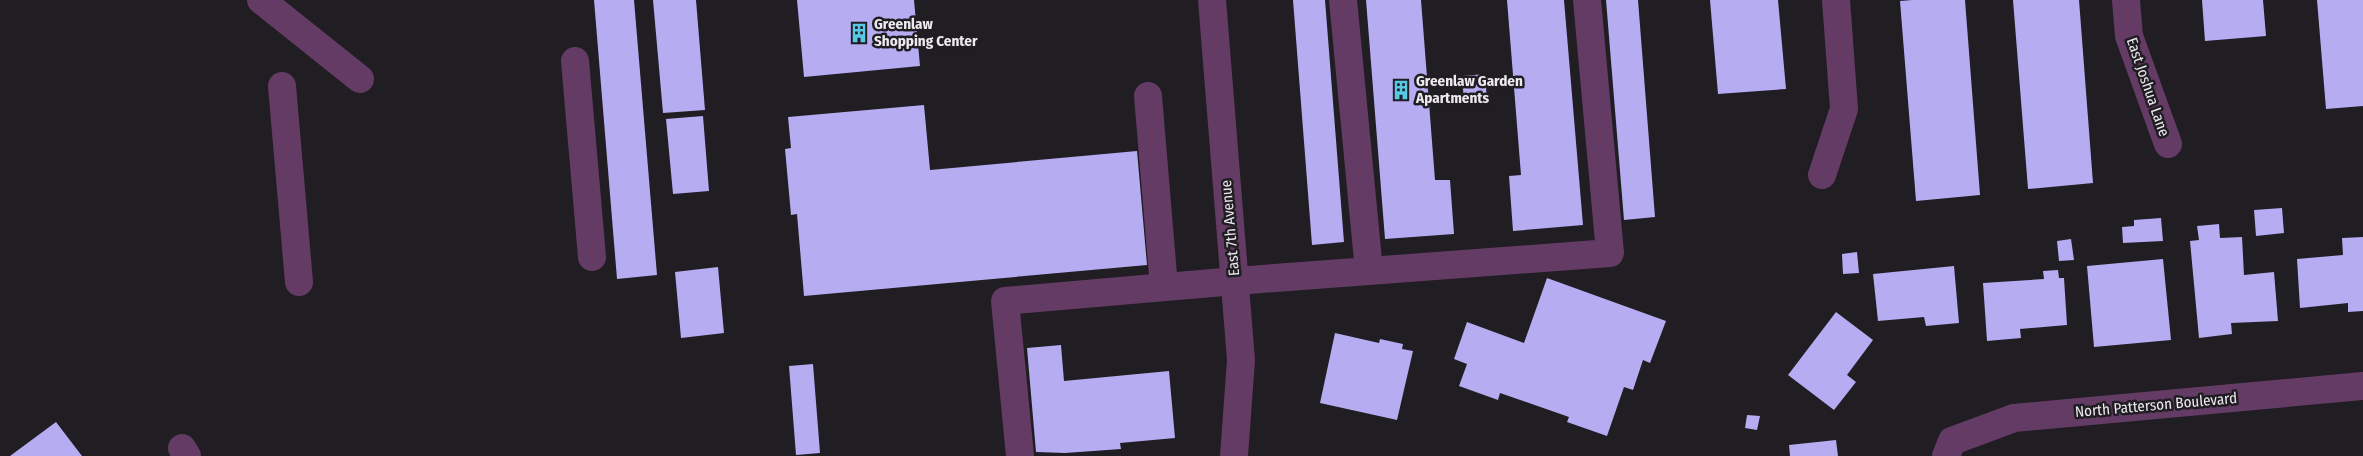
<svg xmlns="http://www.w3.org/2000/svg" width="2363" height="456" font-family="'Fira Sans Condensed',sans-serif">
<style>
.building{fill:#b5acf2}
.lines{fill:none;stroke-linecap:round;stroke-linejoin:round}
.minor{stroke:#643b64;stroke-width:28}
.labels{text-anchor:middle;stroke-width:5;stroke-linejoin:round;paint-order:stroke}
.poi-label{font-size:15px;font-weight:bold;fill:#eceaee;stroke:#201d23;text-anchor:start}
.street-label{font-size:15px;fill:#eceaee;stroke:#201d23}
</style>
<rect width="100%" height="100%" fill="#201d23"/>
<path class="building" d="M594 0H634L657 275 617 279Z
M653 0H696L705 110 663 113Z
M797 0H914L920 66 804 77Z
M1293 0H1325L1344 242 1312 245Z
M1366 0H1421L1435 180H1450L1454 234 1385 239Z
M1507 0H1564L1583 225 1513 231 1509 176 1521 175Z
M1606 0H1638L1655 217 1624 220Z
M1710 0H1778L1786 89 1718 94Z
M1912 0H1965L1980 195 1916 201 1900 1Z
M2013 0H2079L2093 183 2028 189Z
M2202 0H2263L2266 36 2205 41Z
M2317 0H2363V106L2326 109Z
M1485 74 1487 100 1464 102 1462 76Z
M924 105 930 170 1137 151 1147 265 804 296 797 214 791 215 785 149 791 148 788 117Z
M703 116 709 191 673 194 666 119Z
M2282 208 2284 233 2256 236 2254 210Z
M2161 218 2163 241 2123 243 2122 227 2134 226V220Z
M2219 224 2220 238 2242 237 2244 275 2274 272 2278 321 2231 323 2232 334 2199 338 2190 241 2199 240 2197 226Z
M2363 237V311L2348 312V303L2300 308 2297 259 2343 255 2342 238Z
M2071 239 2074 260 2059 261 2057 241Z
M1857 252 1859 273 1843 274 1842 254Z
M2163 259 2171 340 2094 347 2087 266Z
M1954 266 1959 323 1926 326 1924 317 1878 321 1873 274Z
M718 267 724 333 681 338 675 272Z
M2058 270 2059 278H2064L2067 325 2020 329 2021 338 1987 341 1983 283 2044 279 2043 271Z
M1547 278 1666 321 1650 363 1643 360 1633 390 1624 387 1607 436 1567 422 1569 417 1500 393 1498 400 1459 386 1467 364 1454 359 1467 322 1524 343Z
M1836 312 1873 340 1847 375 1856 382 1834 410 1788 375Z
M1335 333 1379 343 1380 339 1403 344 1402 349 1413 351 1397 420 1320 403Z
M1061 345 1064 381 1169 371 1175 438 1120 443 1121 449 1065 453 1036 452 1027 348Z
M813 364 820 453 796 455 789 366Z
M1747 415 1760 416 1757 430 1745 428Z
M56 422 82 456H10Z
M1836 440 1838 456H1790L1789 445Z"/>
<g class="lines">
<path class="minor" d="M261 0 360 79
M1212 0 1241 360 1234 456
M1343 0 1369 271
M2126 0 2129 36 2168 144
M575 61 592 257
M282 86 299 282
M1148 96 1164 287
M1822 175 1844 109 1836 0
M182 448 187 456
M1020 456 1005 301 1235 281 1610 253 1587 0
M1946 456 1952 441 2014 418 2363 386"/>
</g>
<defs>
<symbol id="building-bare" viewBox="-9 -9 18 18"><path d="M-4-6H4V6H1V3H-1V6H-4ZM-2.5-4.3h1.7v1.8h-1.7ZM.8-4.3h1.7v1.8H.8ZM-2.5-1h1.7V.8h-1.7ZM.8-1h1.7V.8H.8Z" fill="#58c9e4" stroke="#201d23" stroke-width="2.5" paint-order="stroke"/></symbol>
</defs>
<g fill-rule="evenodd">
<use href="#building-bare" x="845" y="19" width="28" height="28"/>
<use href="#building-bare" x="1387" y="76" width="28" height="28"/>
</g>
<g class="labels">
<g class="poi-label">
<text x="874" y="29">Greenlaw<tspan x="874" dy="17">Shopping Center</tspan></text>
<text x="1416" y="86">Greenlaw Garden<tspan x="1416" dy="17">Apartments</tspan></text>
</g>
<g class="street-label">
<text transform="translate(2148 87) rotate(71)" y="5">East Joshua Lane</text>
<text transform="translate(1230 228) rotate(-95)" y="5">East 7th Avenue</text>
<text transform="translate(2156 405) rotate(-5)" y="5">North Patterson Boulevard</text>
</g>
</g>
</svg>
